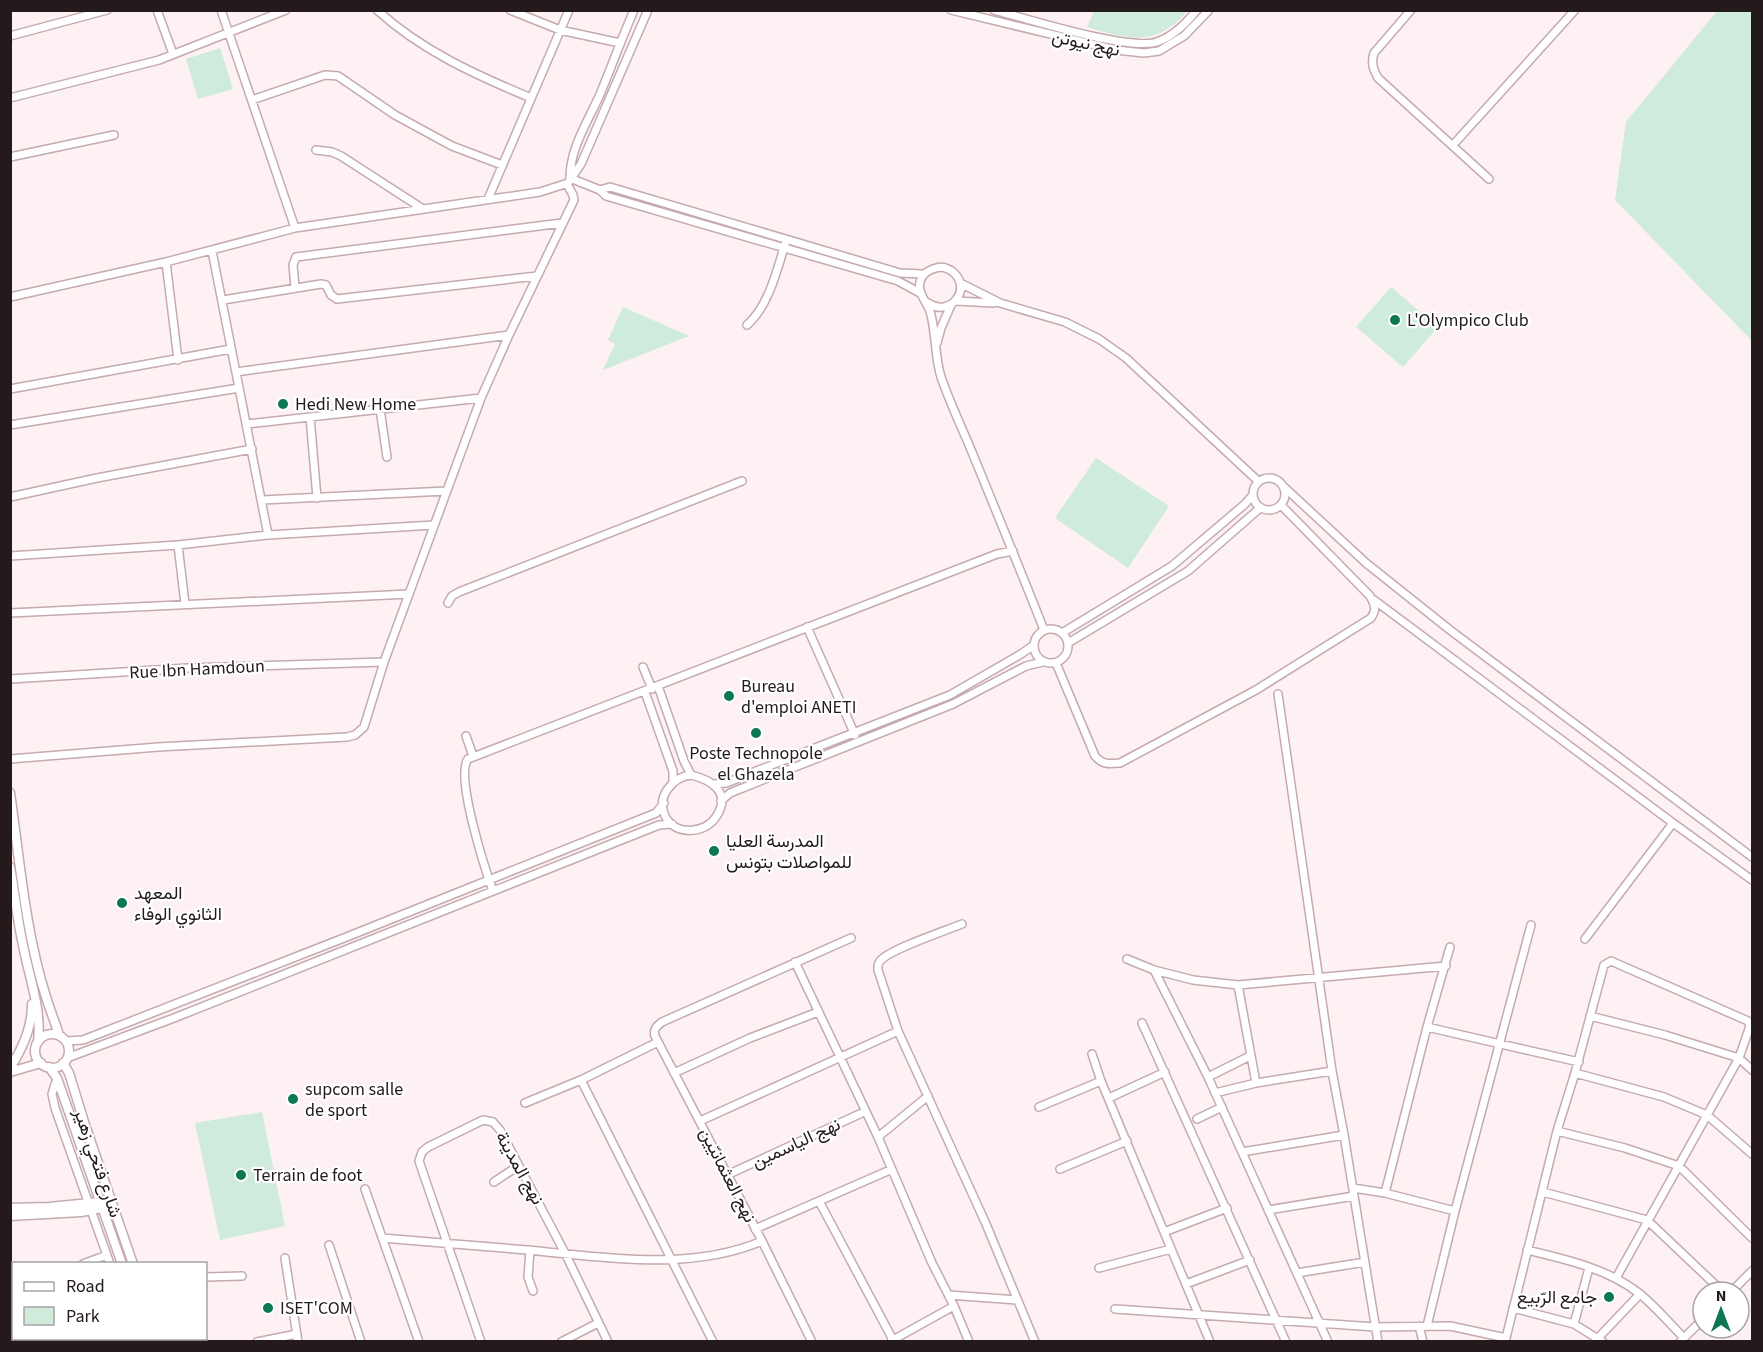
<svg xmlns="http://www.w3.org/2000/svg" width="1763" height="1352" font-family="'Source Sans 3',Vazirmatn,sans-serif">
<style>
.green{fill:#ceebdb}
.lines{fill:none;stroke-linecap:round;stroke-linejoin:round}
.minor-casing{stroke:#c5aaae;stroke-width:10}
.tertiary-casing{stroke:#c5aaae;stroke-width:11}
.minor{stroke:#fff;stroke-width:7}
.tertiary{stroke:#fff;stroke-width:8}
.poi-dot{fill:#0c7751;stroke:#fff;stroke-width:2}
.labels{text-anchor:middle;stroke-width:4.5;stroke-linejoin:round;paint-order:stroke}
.street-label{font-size:18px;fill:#241a1b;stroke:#fff}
.poi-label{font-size:18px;fill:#241a1b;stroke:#fff;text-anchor:start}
</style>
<rect width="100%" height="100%" fill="#fdf1f3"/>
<path class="green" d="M1094 11V10L1187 11C1157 48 1127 39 1087 27Z
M1717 11H1752V341L1615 200 1626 122Z
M220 48 233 89 198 99 186 59Z
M1391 287 1438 327 1403 367 1356 327Z
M623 307 689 336 603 370 615 344 608 340Z
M1096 458 1169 506 1128 568 1055 518Z
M262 1112 285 1226 220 1240 195 1123Z"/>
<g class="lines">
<defs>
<path id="minor" d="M157 10 173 54
M221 10 295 228
M377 10C422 51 476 75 531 98
M510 10 560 30 620 43
M951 10 1116 50 1144 53 1159 51 1184 36 1209 10
M994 10C1027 19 1129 51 1157 42 1174 36 1186 23 1197 10
M1411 10 1374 53C1371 63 1373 69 1378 78L1489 179
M10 36 107 10
M10 98 159 60 286 10
M252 100 325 75 338 76 395 115 452 146 502 165
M1453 145 1575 10
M316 150 332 152 341 156 423 209
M10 157 114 135
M570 178 600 190 606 196 898 281 920 293
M570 178C570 147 589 120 601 92 612 65 622 38 634 10
M600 190 610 187 900 273 923 274
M488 199 569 10
M212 251 268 535
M166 262 178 360
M960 283 1000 303 1065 322 1099 339 1126 358 1258 481
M295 288 293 265 296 257 562 223
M10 297 166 262 295 228 540 192 568 183 581 164 648 10
M223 300 321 284 326 285 331 295 337 299 537 276
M956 301 994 303
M928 303C950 318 973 289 953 272 948 268 942 266 936 268 929 270 922 273 920 282 917 295 929 303 931 315 936 335 935 358 941 377 951 406 965 434 976 462 999 518 1022 574 1044 630
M747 325C768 307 777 271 785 244
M937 343 941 328 951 305
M236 372 509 335
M10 389 231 349
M380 409 387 457
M310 417 317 498
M247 424 481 398
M10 425 239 388
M1253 494a16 16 0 1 1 32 0a16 16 0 1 1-32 0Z
M1284 487 1366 563 1450 630 1752 857
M10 497 97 478 252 449
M262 500 446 491
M178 545 185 604
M10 556 178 545 268 535 434 525
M1374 600 1673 823 1752 880
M448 603 452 596 459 592 742 481
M10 613 409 594
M807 627 855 735
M1034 646a17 17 0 1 1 34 0a17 17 0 1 1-34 0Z
M1062 633 1172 566 1245 504 1252 496
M1068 643 1188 571 1260 508
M1056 663 1095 756C1103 765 1109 764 1120 763L1256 690 1371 618C1377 609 1375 605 1370 596L1281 505
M643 667 652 689
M10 679 188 668 384 662
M658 686 684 761 691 775
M645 692 673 771V782
M1278 694 1332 1071 1344 1135 1378 1342
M466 736 473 756
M10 759 158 747 347 737 355 735 364 727 384 662 481 398 509 335 574 200 573 195 567 184
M691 775C712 780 732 793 716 817 705 834 675 836 665 816 656 796 673 777 691 775Z
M713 784 726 783 950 695 1021 654 1034 645
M721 801 730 793 953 704 1026 666 1043 662
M493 891C485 869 455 776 468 759L997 554 1013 551
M1585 939 1673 823
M1127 959 1154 970 1193 980 1238 985 1446 966
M795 962 878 1137 932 1263 954 1306 969 1342
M1154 970 1208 1077 1328 1342
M1238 985 1256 1083
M1590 1016 1665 1035 1739 1058 1752 1070
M1142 1023 1286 1342
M1427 1027 1579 1062
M898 1031 878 970C878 965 877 965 880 961 890 949 945 931 962 924
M66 1041 83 1040 349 936 656 813 664 803
M1092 1054 1101 1081 1210 1342
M10 1058 15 1070
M67 1058 174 1018 659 825 672 824
M674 1073 750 1038 818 1012
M1575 1073 1664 1097 1707 1115 1752 1154
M1208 1077 1250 1056
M57 1078 52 1094 55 1108 110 1264
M581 1080 713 1342
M1215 1093 1256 1083 1332 1071
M1109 1098 1165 1072
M525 1103 581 1080 658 1042
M1039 1107 1101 1081
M1197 1119 1222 1107
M700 1121 898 1031 986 1224 1035 1342
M1557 1131 1625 1148 1679 1166 1752 1238
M878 1137 928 1096
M1242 1152 1344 1135
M1060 1169 1127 1141
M727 1175 864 1112
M494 1182 518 1166
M1353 1188 1385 1193 1455 1211
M365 1189 419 1342
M1543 1192 1647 1220 1723 1292
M1385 1193 1427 1027 1450 947
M819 1201 893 1340
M1268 1210 1354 1196
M755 1229 890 1170
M1164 1232 1227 1208
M382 1238C430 1242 479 1246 527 1250 604 1257 689 1272 762 1241
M329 1245 361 1342
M530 1250 528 1277 533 1291
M1527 1250C1565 1259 1609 1269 1640 1294 1656 1307 1669 1323 1684 1338
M285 1258 298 1342
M83 1264 107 1255
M1099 1268 1171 1249
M1297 1273 1365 1262
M206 1277 242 1276
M1186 1284 1250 1260
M10 1288 14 1287
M1731 1292 1752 1271
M949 1295 1017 1300
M1513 1308 1574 1324 1603 1342
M1115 1309 1375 1327 1450 1326 1506 1338
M1574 1324 1589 1268
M1419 1326 1423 1342
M1427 1326 1455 1211 1531 925
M1599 1337 1640 1294
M137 1338 138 1342
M891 1341 954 1306
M103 1342 111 1338
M257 1342 297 1334
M481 1342 419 1161 422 1152 428 1147 483 1120 493 1122 500 1130 566 1255 608 1342
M561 1342 598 1323
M812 1342 762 1241 655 1036C653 1029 657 1026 662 1022L851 938
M1505 1342 1557 1131 1575 1073 1604 965 1611 961 1748 1021 1750 1026 1739 1058 1616 1278
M1680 1342 1703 1319"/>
<path id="tertiary" d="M10 793C20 861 25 931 46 997 50 1010 55 1022 59 1035
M10 867C15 893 17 919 23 945 29 977 42 1010 38 1042
M35 1051a17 17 0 1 1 34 0a17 17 0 1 1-34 0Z
M15 1060C25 1042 32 1025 32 1004
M63 1063 69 1073 85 1125 133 1264
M49 1067 57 1078 122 1264
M10 1072 41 1063
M10 1208 49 1207 100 1202
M10 1216 81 1212 102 1208
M150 1338 151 1342
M160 1338 161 1342"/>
</defs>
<use href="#minor" class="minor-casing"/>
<use href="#tertiary" class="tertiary-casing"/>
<use href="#minor" class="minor"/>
<use href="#tertiary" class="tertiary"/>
</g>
<g class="poi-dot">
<circle cx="1395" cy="320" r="6"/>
<circle cx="283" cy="404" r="6"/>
<circle cx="729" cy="696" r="6"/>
<circle cx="756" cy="733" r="6"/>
<circle cx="714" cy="851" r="6"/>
<circle cx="122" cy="903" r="6"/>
<circle cx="293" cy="1099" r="6"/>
<circle cx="241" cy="1175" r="6"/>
<circle cx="1609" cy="1297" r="6"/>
<circle cx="268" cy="1308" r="6"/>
</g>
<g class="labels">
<g class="street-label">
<text transform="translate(1086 43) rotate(12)" y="6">نهج نيوتن</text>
<text transform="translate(197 669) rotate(-3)" y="6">Rue Ibn Hamdoun</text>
<text transform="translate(796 1143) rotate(-25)" y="6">نهج الياسمين</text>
<text transform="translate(98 1163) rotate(71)" y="6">شارع فتحي زهير</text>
<text transform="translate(520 1168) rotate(61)" y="6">نهج المدينة</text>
<text transform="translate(728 1175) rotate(63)" y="6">نهج العثمانيّين</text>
</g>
<g class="poi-label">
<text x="1407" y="326">L'Olympico Club</text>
<text x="295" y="410">Hedi New Home</text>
<text x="741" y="692">Bureau<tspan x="741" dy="21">d'emploi ANETI</tspan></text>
<text x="756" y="759" text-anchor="middle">Poste Technopole<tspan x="756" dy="21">el Ghazela</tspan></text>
<text x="726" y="847">المدرسة العليا<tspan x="726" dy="21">للمواصلات بتونس</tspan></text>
<text x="134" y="899">المعهد<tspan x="134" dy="21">الثانوي الوفاء</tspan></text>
<text x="305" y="1095">supcom salle<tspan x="305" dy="21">de sport</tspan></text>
<text x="253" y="1181">Terrain de foot</text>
<text x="1597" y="1303" text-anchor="end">جامع الرّبيع</text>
<text x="280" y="1314">ISET'COM</text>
</g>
</g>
<rect width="1763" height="1352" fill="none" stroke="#241a1b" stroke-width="24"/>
<rect x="12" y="1262" width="195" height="78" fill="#ffffff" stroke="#a7a3a4" stroke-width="1.5"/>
<rect x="24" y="1282" width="30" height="9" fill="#ffffff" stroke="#a7a3a4" stroke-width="1.5"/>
<text x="66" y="1292" font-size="18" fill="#241a1b">Road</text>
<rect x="24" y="1307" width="30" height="18" fill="#ceebdb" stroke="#a7a3a4" stroke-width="1.5"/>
<text x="66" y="1322" font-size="18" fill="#241a1b">Park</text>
<g transform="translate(1721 1310)"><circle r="28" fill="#ffffff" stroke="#a7a3a4" stroke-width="1.5"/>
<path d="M0-4.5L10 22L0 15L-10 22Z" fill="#0c7751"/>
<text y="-9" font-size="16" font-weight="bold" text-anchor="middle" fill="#241a1b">N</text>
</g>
</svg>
